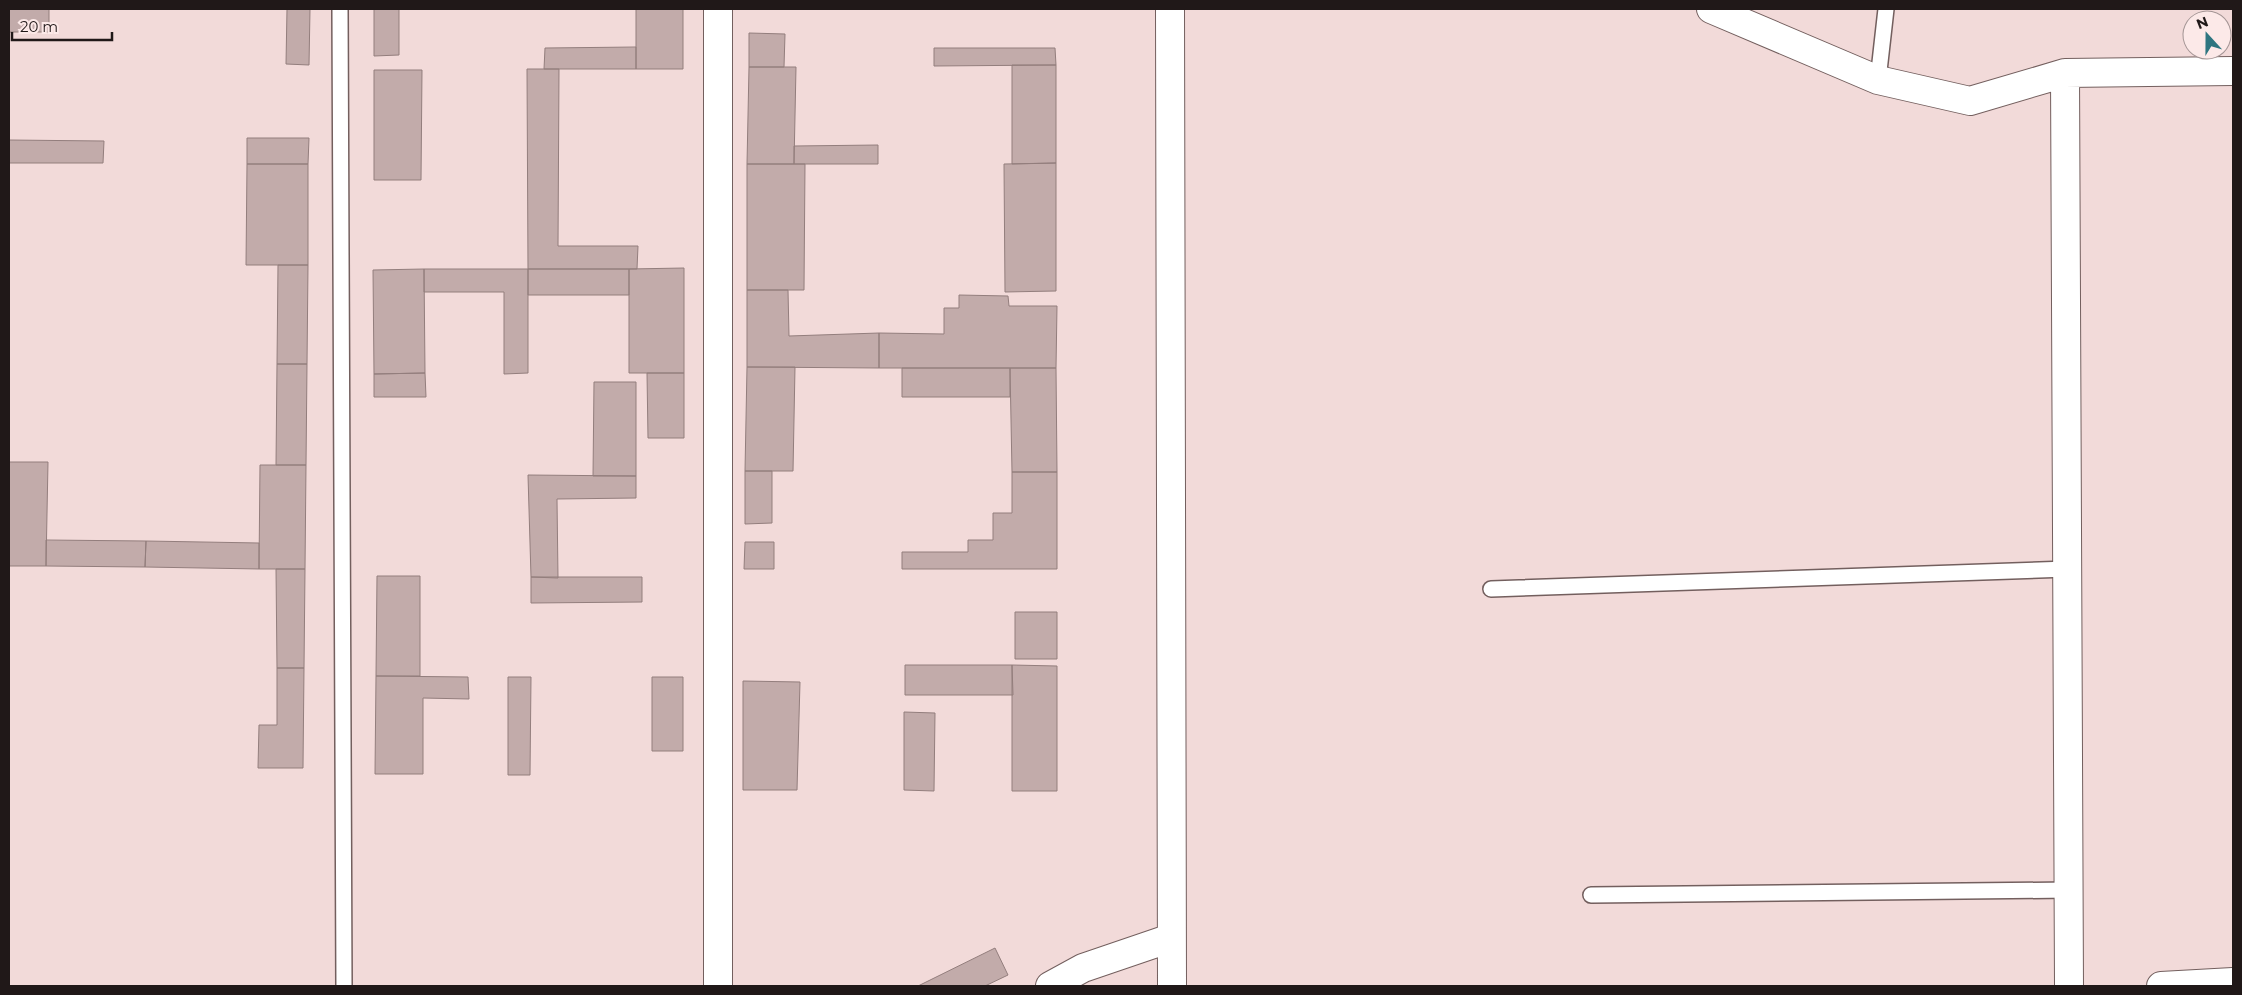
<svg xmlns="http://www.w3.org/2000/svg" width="2242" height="995" font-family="Montserrat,sans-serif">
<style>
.building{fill:#c2abaa;stroke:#937e7d}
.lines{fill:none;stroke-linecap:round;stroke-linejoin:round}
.lane-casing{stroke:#735f5e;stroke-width:18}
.street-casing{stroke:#735f5e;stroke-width:30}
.lane{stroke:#fff;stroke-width:15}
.street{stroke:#fff;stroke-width:28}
</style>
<rect width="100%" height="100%" fill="#f2dad9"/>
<path class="building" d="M9 9H49V32H9Z
M287 9H310L309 65 286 64Z
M374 9H399V55L374 56Z
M636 9H683V69H636Z
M749 33 785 34 784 67H749Z
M636 47V69H544L545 48Z
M934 48H1055L1056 65 934 66Z
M1012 65H1056V163L1012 164Z
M749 67H796L794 164H747Z
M527 69H559L558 246H638L637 269H528Z
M374 70H422L421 180H374Z
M247 138H309L308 164H247Z
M9 140 104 141 103 163H9Z
M878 145V164H794V146Z
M1056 163V291L1005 292 1004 164Z
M247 164H308V265H246Z
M747 164H805L804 290H747Z
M278 265H308L307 364H277Z
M684 268V373H629V269Z
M424 269 425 373 374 374 373 270Z
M424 269H528V373L504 374V292H424Z
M528 269H629V295H528Z
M747 290H788L789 336 879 333V368L747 367Z
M959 295 1008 296 1009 306H1057L1056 368H879V333L944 334V308H959Z
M277 364H307L306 465H276Z
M747 367H795L793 471H745Z
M902 368H1010V397H902Z
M1010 368H1056L1057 472H1012Z
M425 373 426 397H374V374Z
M647 373H684V438H648Z
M594 382H636V476H593Z
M9 462H48L46 566H9Z
M260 465H306L305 569H259Z
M745 471H772V523L745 524Z
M1012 472H1057V569H902V552H968V540H993V513H1012Z
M528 475 636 476V498L557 499 558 578 531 577Z
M46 540 146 541 145 567 46 566Z
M146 541 259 543V569L145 567Z
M745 542H774V569H744Z
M276 569H305L304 668H277Z
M377 576H420V676H376Z
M531 577H642V602L531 603Z
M1015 612H1057V659H1015Z
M905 665H1012L1013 695H905Z
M1012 665 1057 666V791H1012Z
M277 668H304L303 768H258L259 725H277Z
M376 676 468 677 469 699 423 698V774H375Z
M508 677H531L530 775H508Z
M652 677H683V751H652Z
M743 681 800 682 797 790H743Z
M904 712 935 713 934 791 904 790Z
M995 948 1008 975 985 986H918Z"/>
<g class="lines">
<defs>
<path id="lane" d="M340 9 344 986
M1878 80 1886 9
M1491 589 2067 569
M1591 895 2069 890"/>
<path id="street" d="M1170 9 1172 986
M1711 9 1878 80 1970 101 2065 73 2233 71
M2065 73 2069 986
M718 986V9
M1050 986 1083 968 1171 938
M2161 986 2233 982"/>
</defs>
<use href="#lane" class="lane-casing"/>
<use href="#street" class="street-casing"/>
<use href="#lane" class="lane"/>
<use href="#street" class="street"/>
</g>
<rect width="2242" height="995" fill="none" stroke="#201818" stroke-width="20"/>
<g transform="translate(2207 35) rotate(339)"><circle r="24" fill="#fce9e8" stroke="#a49595"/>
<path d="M0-4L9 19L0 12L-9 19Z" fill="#2e7580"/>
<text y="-8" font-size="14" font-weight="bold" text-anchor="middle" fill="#201818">N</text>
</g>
<path d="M12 32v8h100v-8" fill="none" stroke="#201818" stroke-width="2.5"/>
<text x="20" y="32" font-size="15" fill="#201818" stroke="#fce9e8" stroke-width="4" paint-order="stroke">20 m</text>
</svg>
